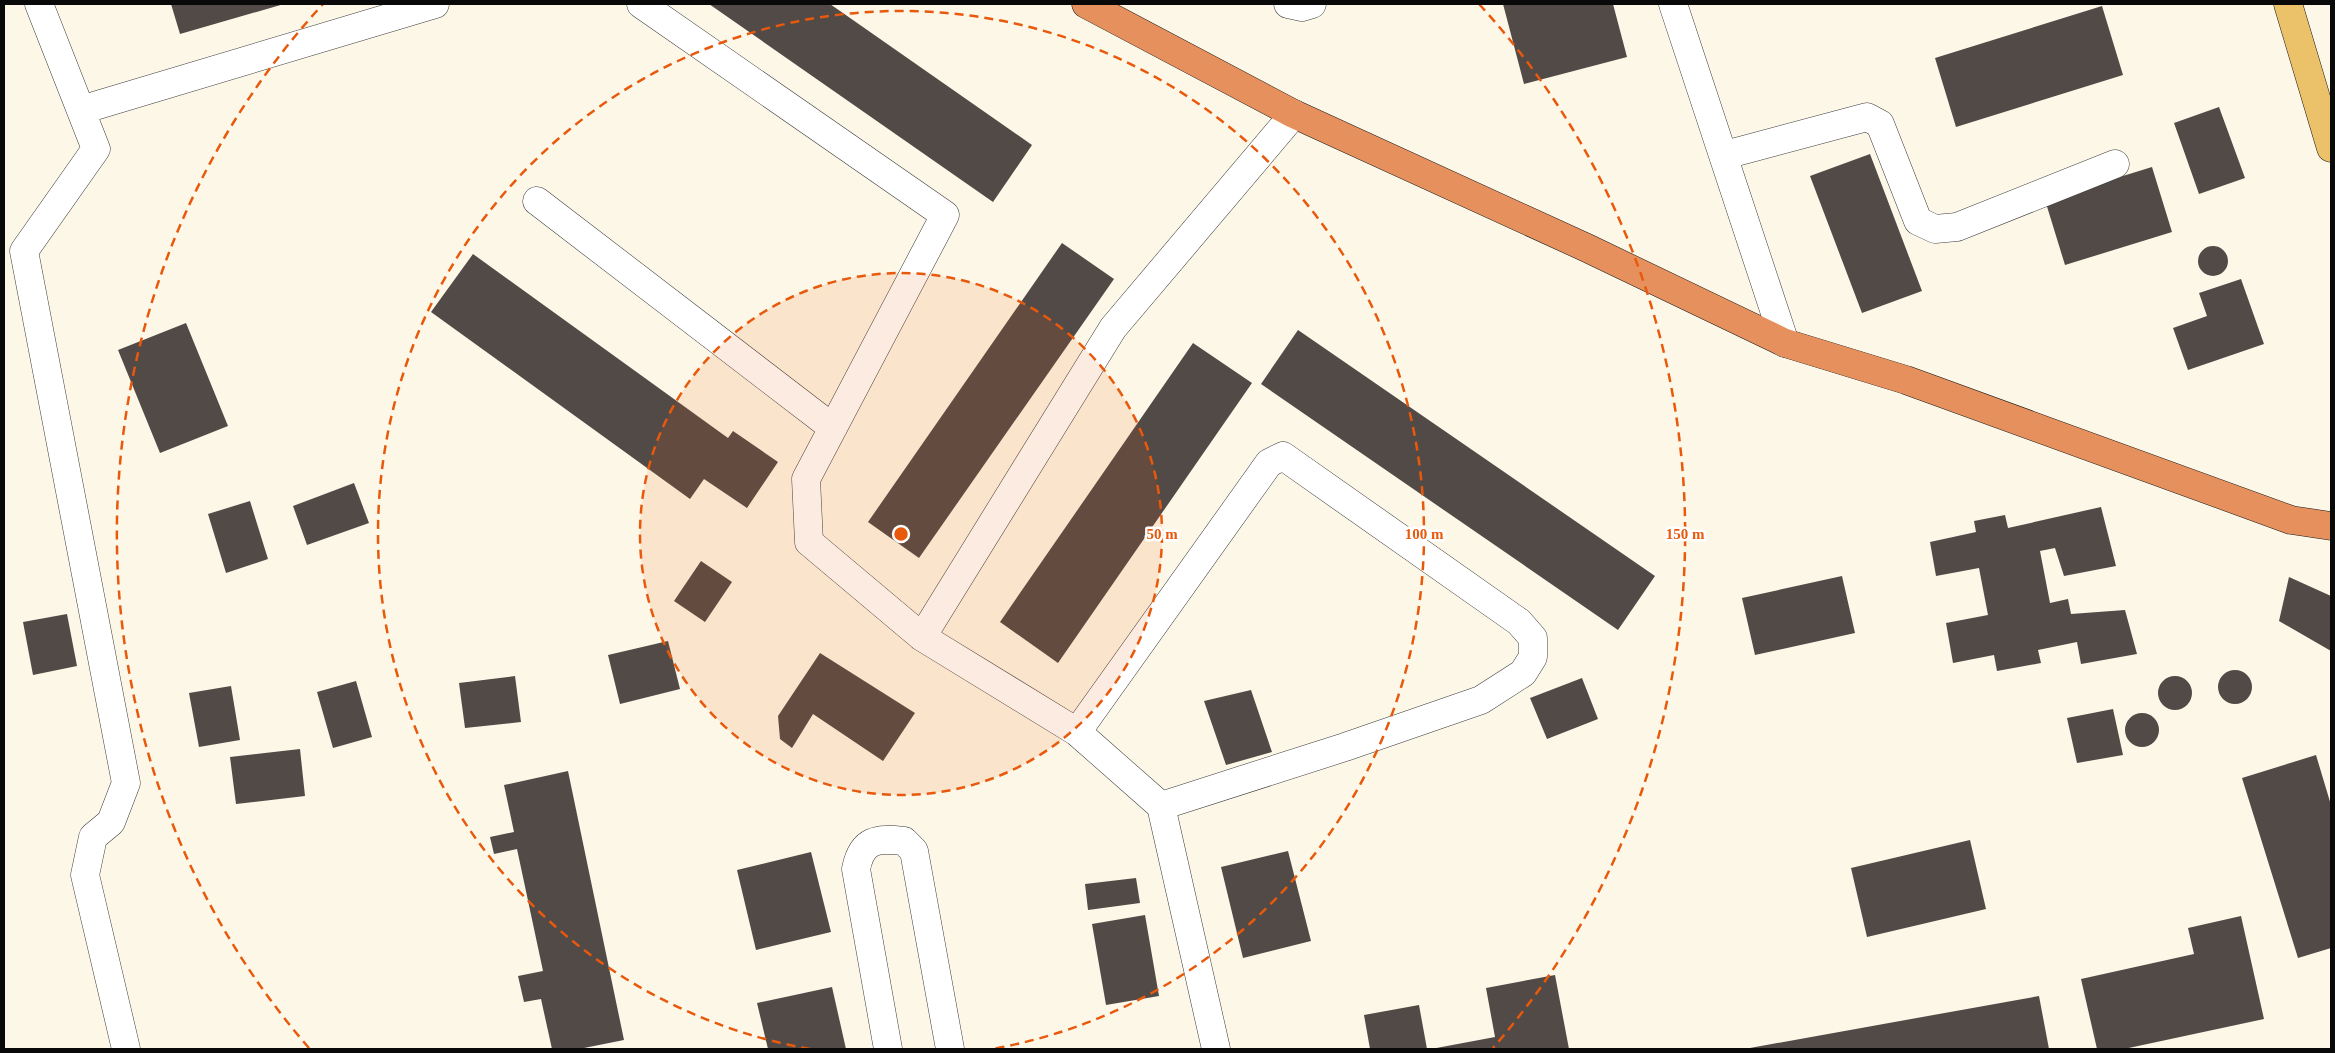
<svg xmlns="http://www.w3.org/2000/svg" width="2335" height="1053" font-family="Georgia,serif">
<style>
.building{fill:#514a47}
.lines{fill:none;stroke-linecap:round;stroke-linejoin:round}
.minor-casing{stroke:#3c3c3c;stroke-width:29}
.major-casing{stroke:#1a1a1a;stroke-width:29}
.highway-casing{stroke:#1a1a1a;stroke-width:29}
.minor{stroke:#fff;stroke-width:28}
.major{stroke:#ebc26a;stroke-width:28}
.highway{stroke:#e6915d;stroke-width:28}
.ring{fill:none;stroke:#e8590c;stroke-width:2.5;stroke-dasharray:9 6}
.centre{fill:#e8590c;stroke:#fff;stroke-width:2.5}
.ring-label{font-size:15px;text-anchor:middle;font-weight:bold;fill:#e8590c;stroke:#fff;stroke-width:5;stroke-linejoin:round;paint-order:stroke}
</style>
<rect width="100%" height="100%" fill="#fdf7e8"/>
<path class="building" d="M171 4H284L180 34Z
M709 4H830L1032 145 993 202Z
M1503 4H1613L1627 57 1524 84Z
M2102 6 2123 75 1956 127 1935 58Z
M2219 107 2245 178 2199 194 2174 123Z
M1870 154 1922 291 1862 313 1810 176Z
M2152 167 2172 232 2065 265 2045 200Z
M1062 243 1114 279 919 558 868 522Z
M2198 261a15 15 0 1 1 30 0a15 15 0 1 1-30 0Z
M473 254 728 438 733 431 778 462 747 508 704 479 690 499 431 312Z
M2241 279 2264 344 2188 370 2173 328 2207 316 2199 293Z
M186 323 228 426 160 453 118 350Z
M1298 330 1655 576 1618 630 1261 384Z
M1193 343 1252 383 1058 663 1000 622Z
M354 483 369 523 307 545 293 506Z
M250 501 268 559 226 573 208 514Z
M2101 507 2116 566 2064 576 2055 548 2040 551 2050 603 2068 599 2071 614 2125 610 2137 654 2081 664 2077 642 2038 650 2041 663 1997 671 1994 655 1953 663 1946 623 1988 615 1979 568 1936 576 1930 542 1976 532 1974 521 2005 515 2008 528Z
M701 561 732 582 705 622 674 601Z
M1842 576 1855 633 1755 655 1742 598Z
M2289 577 2331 596V651L2279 621Z
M67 614 77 666 33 675 23 622Z
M668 641 680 689 620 704 608 655Z
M820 653 915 713 883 761 813 714 792 748 780 739 778 716Z
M2218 687a17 17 0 1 1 34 0a17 17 0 1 1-34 0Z
M515 676 521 722 465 728 459 683Z
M2158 693a17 17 0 1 1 34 0a17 17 0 1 1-34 0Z
M1582 678 1598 719 1547 739 1530 698Z
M356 681 372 737 333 748 317 692Z
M231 686 240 740 199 747 189 693Z
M1251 690 1272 752 1226 765 1204 701Z
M2113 709 2123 755 2077 763 2067 718Z
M2125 730a17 17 0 1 1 34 0a17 17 0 1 1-34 0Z
M300 749 305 796 236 804 230 757Z
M2316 755 2331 805V948L2298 958 2242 778Z
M568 771 624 1040 579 1049H552L541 999 524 1002 518 976 543 971 517 849 494 854 490 837 514 832 504 785Z
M1970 840 1986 909 1867 937 1851 868Z
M1288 851 1311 941 1243 958 1221 867Z
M811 852 831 932 756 950 737 870Z
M1136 878 1140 903 1088 910 1085 884Z
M1145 915 1159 996 1106 1005 1092 924Z
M2241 916 2264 1019 2124 1049H2097L2081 979 2194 954 2188 928Z
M1555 975 1569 1049H1431L1495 1037 1486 988Z
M832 987 846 1049H768L757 1003Z
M2039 996 2049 1049H1750V1048Z
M1419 1005 1427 1049H1370L1364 1015Z"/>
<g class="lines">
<defs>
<path id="minor" d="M39 4 96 149 24 251 126 783 111 822 93 837 85 875 126 1049
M641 4 945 215 806 479 809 542 922 637
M1288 4 1302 7 1312 4
M1673 4 1785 343
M81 110 435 4
M1725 155 1867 117 1880 124 1918 221 1935 229 1957 227 2115 164
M537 201 833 428
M1077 732 1269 463 1283 456 1519 622 1533 638V657L1523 673 1481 700 1345 747 1161 806
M888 1049 856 869C862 839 877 838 904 841L914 851 950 1049
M1216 1049 1161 806 1077 732 922 637 1113 328 1294 114"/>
<path id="major" d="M2288 4 2331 148"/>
<path id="highway" d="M1086 4 1294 114 1587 248 1785 343 1906 380 2291 520 2331 526"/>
</defs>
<use href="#minor" class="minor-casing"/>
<use href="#major" class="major-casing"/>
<use href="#highway" class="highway-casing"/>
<use href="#minor" class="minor"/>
<use href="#major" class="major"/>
<use href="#highway" class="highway"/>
</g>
<circle cx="901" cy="534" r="261" fill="#e8590c" fill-opacity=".12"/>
<g class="ring">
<circle cx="901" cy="534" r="261"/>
<path d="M810 1049A523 523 0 1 1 992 1049"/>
<path d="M309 1048A784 784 0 0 1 323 4M1479 4A784 784 0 0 1 1493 1048"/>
</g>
<circle cx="901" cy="534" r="8" class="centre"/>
<g class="ring-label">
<text x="1162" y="539">50 m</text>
<text x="1424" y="539">100 m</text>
<text x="1685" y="539">150 m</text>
</g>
<rect width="2335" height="1053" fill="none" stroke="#090909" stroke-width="10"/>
</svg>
